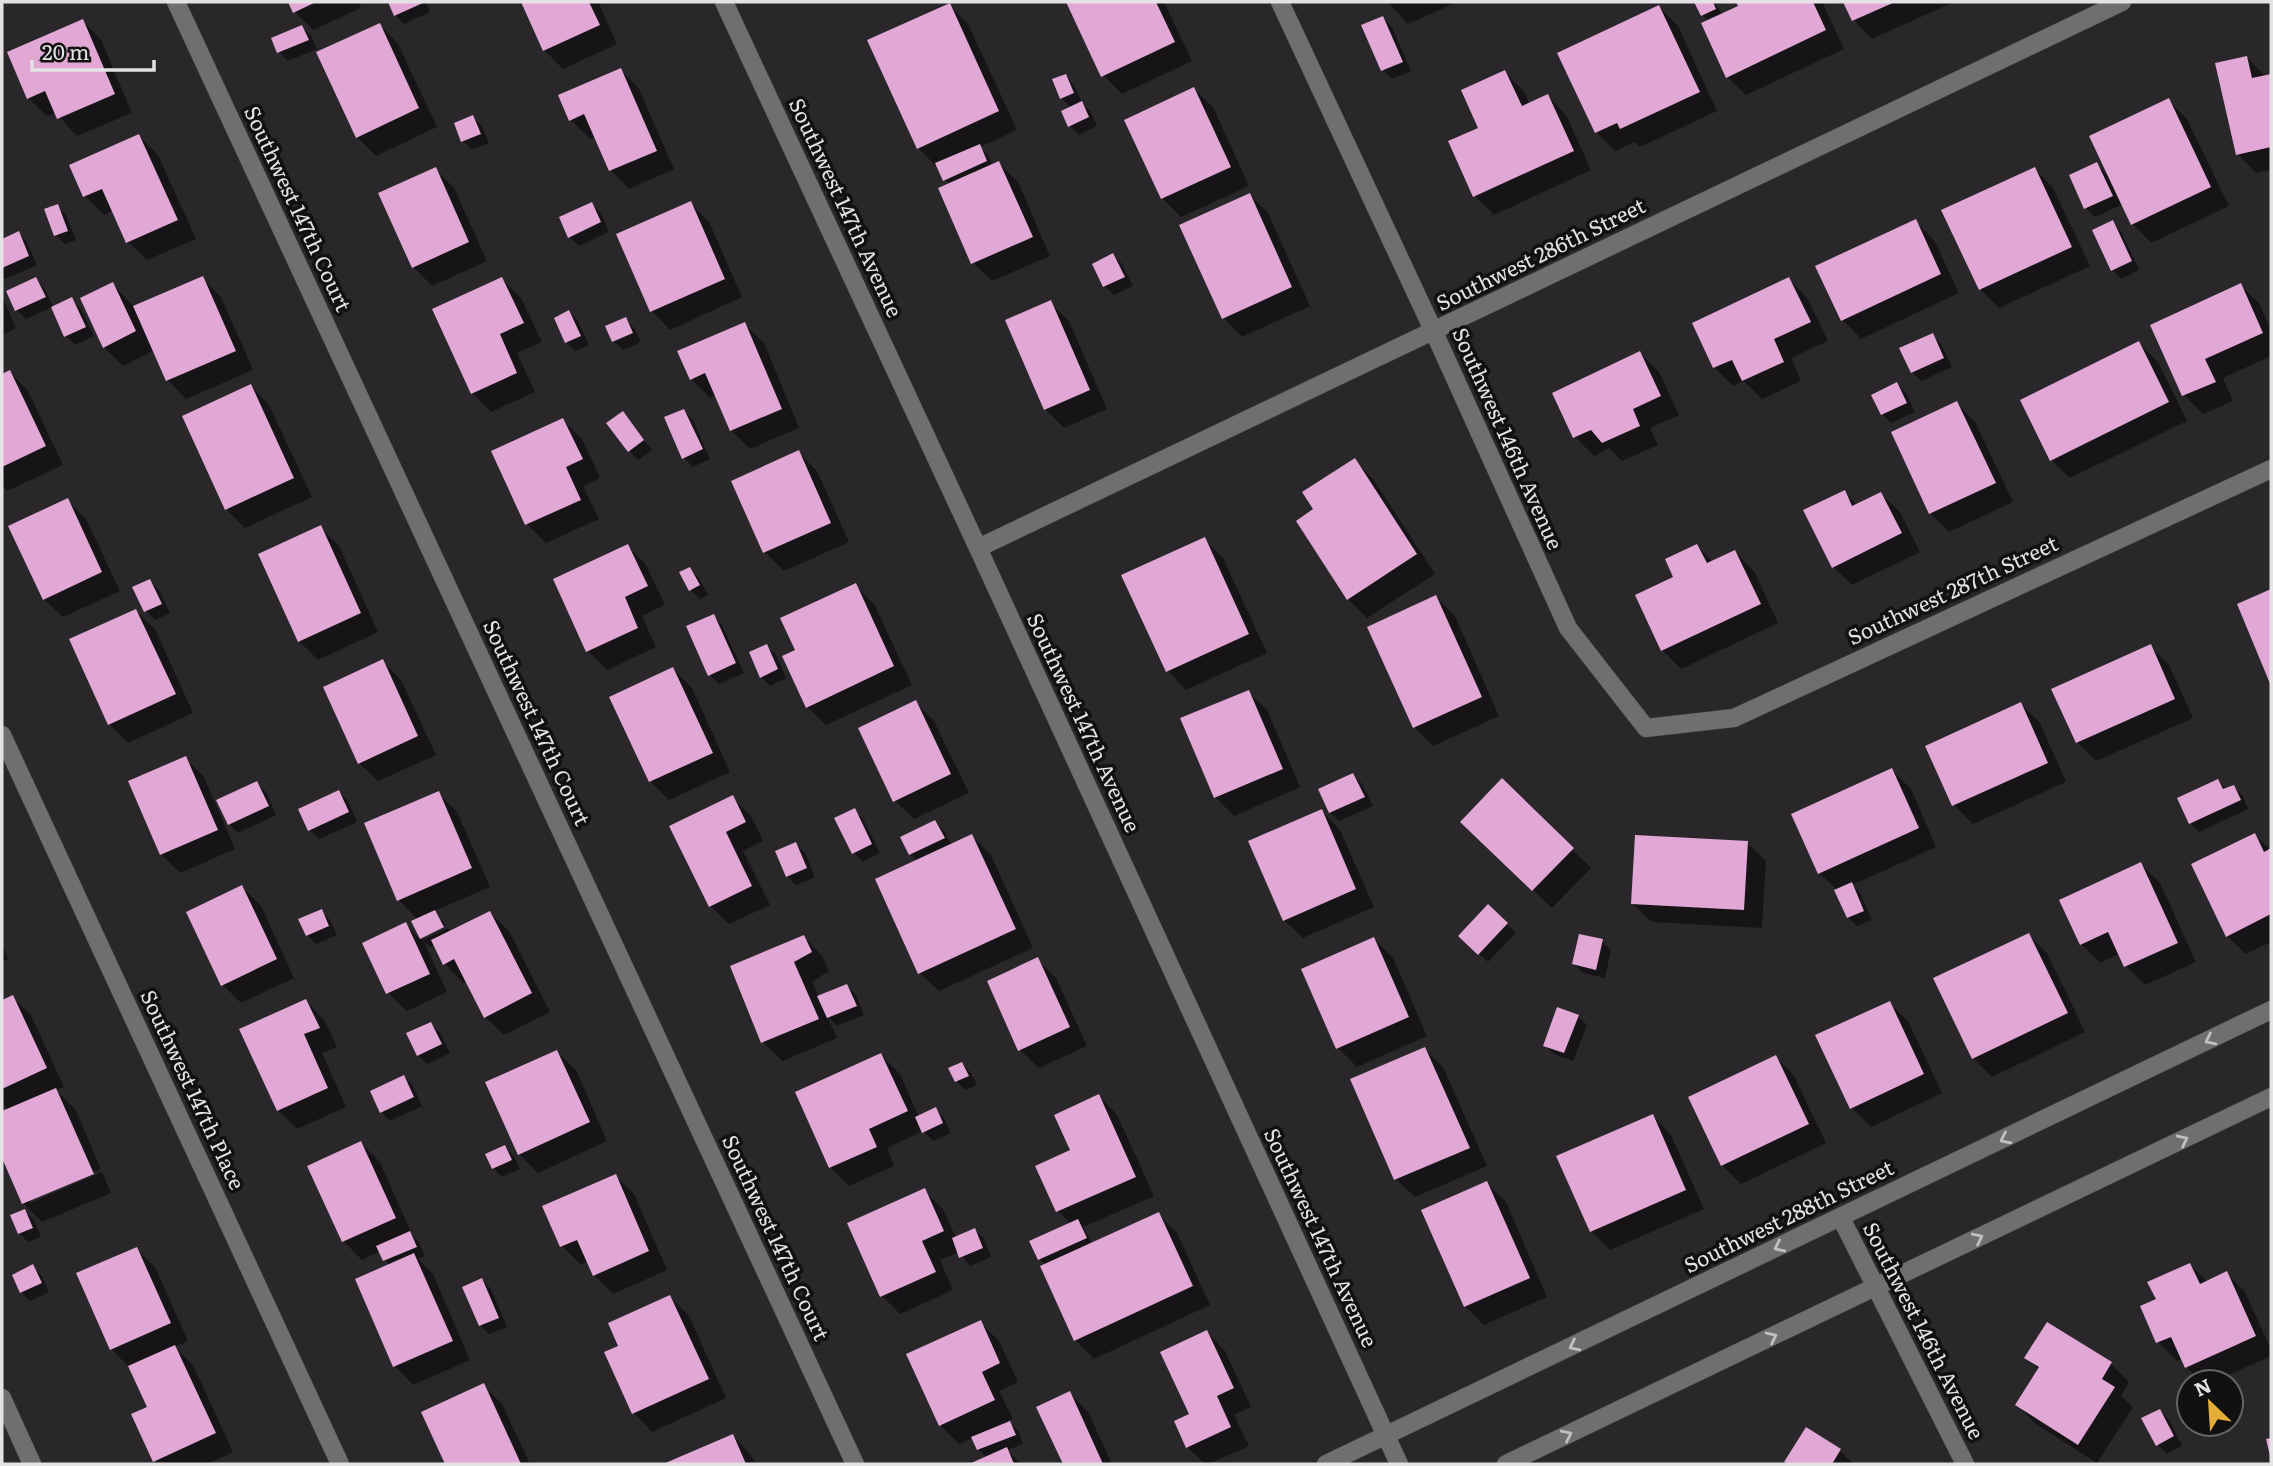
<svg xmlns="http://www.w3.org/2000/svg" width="2273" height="1466" font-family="Literata,serif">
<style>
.shadow{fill:#0007}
.building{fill:#e1a7d5}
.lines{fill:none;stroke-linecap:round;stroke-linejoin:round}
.minor-casing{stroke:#454245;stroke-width:19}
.tertiary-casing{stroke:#454245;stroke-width:19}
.secondary-casing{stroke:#454245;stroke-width:19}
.minor{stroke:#716e71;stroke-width:18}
.tertiary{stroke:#716e71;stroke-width:18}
.secondary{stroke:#716e71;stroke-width:18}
.oneway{stroke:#c2bfc2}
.labels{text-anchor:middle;stroke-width:7;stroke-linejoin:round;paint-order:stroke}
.street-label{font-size:21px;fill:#e4e2e4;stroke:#121112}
</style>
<rect width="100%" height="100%" fill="#2a272a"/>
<path class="shadow" d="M290 2H359L361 8 313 30 295 12Z
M389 2H426L430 12 404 24 395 15Z
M523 2H598L617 44 563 69 544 50Z
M1068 2H1164L1192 61 1122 94 1103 75Z
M1388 2H1457L1408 24Z
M1696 2H1715L1722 15 1741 6 1738 2H1822L1844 49 1746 95 1727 77 1709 21 1702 15Z
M1845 2H1954L1872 39 1854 20Z
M949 5 968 24 1017 130 980 147 988 155 993 166 999 163 1018 182 1050 256 992 281 973 263 950 185 937 167 918 148Z
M1659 7 1678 26 1717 111 1640 147 1635 142 1615 151 1596 132Z
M1383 18 1392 27 1411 71 1392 79 1383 70Z
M83 21 101 40 132 113 77 136 56 113 47 116 28 98Z
M380 25 398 44 437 127 376 156 357 137Z
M302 27 311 36 317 49 288 61 279 52 273 39Z
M2247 58 2266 77 2271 76V170L2256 173 2238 154Z
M621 70 639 89 674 169 629 189 611 170 596 136 590 139 571 120 561 96Z
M1505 73 1524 91 1530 105 1548 96 1566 115 1591 170 1494 215 1475 196 1480 128Z
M1066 76 1074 85 1082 103 1091 112 1097 126 1079 135 1070 126 1072 108 1061 98Z
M1194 89 1213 107 1249 186 1181 217 1162 198 1126 120Z
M2168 100 2187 119 2229 206 2151 243 2133 224 2123 204 2095 217 2086 208 2097 164 2110 178Z
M473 117 482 126 489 143 472 150 463 141Z
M139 136 158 155 196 239 147 260 128 242 114 210 104 215 85 196 71 166Z
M435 169 454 188 487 261 432 286 413 267Z
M2035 169 2053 188 2090 266 1999 308 1980 289Z
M1250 195 1268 213 1310 306 1242 337 1224 318Z
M690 203 709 222 742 297 670 330 652 311Z
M592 204 601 213 609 232 579 246 570 237Z
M57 206 66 215 76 240 65 244 56 235 46 210Z
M1916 222 1934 240 1959 293 1861 339 1843 320 1818 267Z
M2112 222 2121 231 2139 270 2121 279 2112 270Z
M18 233 27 242 37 265 5 279 2 276V241Z
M1113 255 1122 264 1133 286 1114 295 1105 286 1094 265Z
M202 278 221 297 253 370 186 399 168 380 155 350 123 366 104 347 113 284 134 307Z
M35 279 44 288 54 308 72 300 81 309 94 336 75 345 66 336 52 307 26 319 17 310Z
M502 279 521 298 542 342 517 353 535 392 491 412 472 393Z
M1789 279 1807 298 1828 341 1791 358 1801 381 1762 399 1744 381 1733 386 1714 367Z
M2240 285 2259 303 2271 330V356L2223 378 2233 401 2203 414 2184 395 2152 326Z
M2 296 16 328 2 335Z
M1050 303 1069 321 1107 409 1064 428 1045 409Z
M569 312 578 321 589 345 575 351 566 342Z
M625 319 634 328 641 342 623 350 613 341Z
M745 325 764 343 799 428 750 449 731 430 716 395 710 398 691 379Z
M1932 335 1941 344 1952 367 1921 381 1912 372Z
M2139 343 2158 362 2187 421 2070 478 2051 460Z
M1640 353 1659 372 1679 415 1650 428 1658 445 1622 461 1609 448 1594 456 1575 437Z
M10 372 28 391 63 465 7 491 2 485V376Z
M1897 384 1906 393 1915 412 1891 423 1882 414Z
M251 386 269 405 312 497 245 528 226 509Z
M1957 403 1975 422 2013 502 1949 532 1930 513Z
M684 411 693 420 710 459 693 467 684 458Z
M622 414 652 450 638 460 629 451Z
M563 420 582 439 600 478 583 486 599 519 546 543 527 524Z
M798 452 817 471 849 542 784 571 765 552 733 481Z
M1354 460 1373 479 1435 574 1367 618 1348 599 1315 509Z
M1844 492 1857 505 1881 494 1900 512 1920 552 1852 585 1833 567Z
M67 500 86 519 120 591 63 617 44 599Z
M320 527 339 546 378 632 318 660 299 641Z
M1204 539 1223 558 1267 653 1186 690 1168 671Z
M628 546 646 565 665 605 642 616 656 647 607 670 588 651Z
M1697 546 1713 562 1735 552 1754 571 1778 623 1681 669 1662 650 1676 578Z
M690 569 699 578 708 595 700 599 691 590Z
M150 581 159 590 170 613 155 620 146 611 134 588Z
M855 585 874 604 912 685 826 725 807 707 797 650Z
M1436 597 1455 616 1499 716 1433 746 1414 727Z
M136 611 155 629 193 713 128 743 109 724Z
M713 616 722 625 744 673 719 684 710 675Z
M767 646 776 655 786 678 770 686 761 677Z
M2150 646 2169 665 2193 718 2096 761 2077 742Z
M382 661 401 680 436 755 378 781 359 763Z
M673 669 692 688 730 772 669 800 650 781Z
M1248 692 1267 710 1300 787 1234 816 1215 797Z
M915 702 934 721 969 793 914 819 895 801Z
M2021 704 2040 723 2066 782 1973 824 1954 805 1927 746Z
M185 758 204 777 235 849 180 873 161 854Z
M1892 770 1911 789 1936 847 1852 885 1860 893 1872 920 1857 926 1848 917 1836 889 1819 873Z
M1353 775 1362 784 1373 806 1339 821 1330 812Z
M1502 781 1591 868 1552 908 1481 841Z
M2218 781 2227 790 2234 787 2243 796 2248 809 2199 832 2190 823Z
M257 783 266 792 276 815 238 833 229 824Z
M339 792 348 801 357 822 319 839 310 830 300 810Z
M438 793 457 812 490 887 434 911 446 925 422 936V940L448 928 450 933 490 913 509 931 550 1012 504 1035 485 1017 467 981 463 983 445 964 435 945 430 947 423 940 447 992 407 1011 388 993 405 924 422 941 414 922 418 920 399 900Z
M732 797 751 816 763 841 743 851 770 905 729 924 710 906Z
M854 810 863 819 880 853 863 862 854 853Z
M1322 811 1340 830 1374 907 1303 938 1284 920Z
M935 822 944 831 952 846 972 836 991 855 1033 948 939 991 920 973 917 861 910 854 902 838Z
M2254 835 2271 850V942L2246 954 2227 936Z
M1747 843 1766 861 1762 928 1652 922 1633 904Z
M796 844 805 853 815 877 796 885 787 876Z
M2141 864 2160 883 2196 962 2145 985 2126 966 2120 953 2100 963 2081 944Z
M242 887 261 906 294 978 241 1003 223 985Z
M1488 906 1516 933 1488 962 1460 936Z
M321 911 330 920 337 935 316 944 307 935Z
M2029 935 2047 953 2085 1032 1992 1077 1973 1058 1936 979Z
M804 937 822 956 829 971 812 982 819 997 847 986 856 995 864 1015 837 1026 827 1016 837 1038 782 1061 763 1042 732 967Z
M1374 939 1393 958 1427 1036 1357 1067 1338 1048 1303 970Z
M1602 941 1611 950 1605 978 1583 973 1574 964Z
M2 945 8 959 2 961Z
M1037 959 1056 978 1087 1046 1039 1068 1020 1050Z
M12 997 31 1015 64 1087 56 1090 75 1109 101 1169 30 1199V1203L102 1172 111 1193 42 1222 23 1203 2 1154V1113L9 1110 2 1103V1002Z
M306 1001 324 1020 337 1047 322 1053 346 1107 297 1129 278 1110Z
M1889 1003 1908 1021 1942 1093 1871 1127 1852 1108 1818 1036Z
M1578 1016 1587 1025 1573 1061 1554 1054 1545 1045Z
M431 1024 440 1033 450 1053 427 1064 418 1055Z
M1424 1049 1443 1067 1487 1166 1415 1197 1396 1179Z
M557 1052 576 1070 607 1141 538 1173 519 1154Z
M881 1055 900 1074 919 1117 935 1109 944 1118 951 1133 933 1141 923 1131 887 1148 894 1166 849 1186 830 1167Z
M1776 1057 1794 1076 1826 1143 1741 1184 1722 1165Z
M962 1064 971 1073 977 1085 965 1090 956 1081Z
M404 1077 413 1086 422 1106 390 1121 381 1112Z
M1099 1096 1117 1115 1154 1196 1083 1227 1093 1244 1158 1214 1177 1233 1210 1305 1094 1359 1075 1340 1046 1265 1040 1259 1032 1242 1071 1224 1058 1211 1038 1167 1072 1151Z
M1653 1116 1671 1135 1704 1209 1610 1250 1591 1231Z
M361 1143 380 1162 413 1237 419 1242 425 1256 418 1259 433 1274 470 1360 413 1385 395 1366 390 1266 380 1251 362 1260 343 1241Z
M505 1147 514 1156 520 1169 502 1177 493 1168Z
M615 1176 634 1194 667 1270 613 1294 594 1275 588 1261 581 1265 562 1246Z
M1487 1183 1506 1202 1547 1297 1484 1325 1465 1306Z
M924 1191 943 1209 956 1238 975 1230 984 1239 991 1257 970 1266 959 1252 940 1260 953 1290 900 1314 882 1296Z
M25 1211 34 1220 41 1237 28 1242 19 1233Z
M136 1249 155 1267 188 1341 175 1347 193 1365 233 1452 207 1464H157L155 1461 133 1415 149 1407 130 1368 111 1349Z
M2190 1265 2208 1282 2226 1273 2245 1292 2271 1350V1356L2213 1382H2202L2186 1367 2183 1358 2177 1361 2158 1342V1300Z
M33 1267 42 1276 49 1292 30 1301 21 1292Z
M482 1280 491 1289 507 1327 489 1334 480 1325Z
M670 1297 689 1316 726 1398 652 1432 634 1413 620 1347Z
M981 1323 999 1341 1018 1382 999 1391 1013 1419 1008 1421 1019 1432 1023 1444 1007 1450 1021 1464H973L987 1458 978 1449 972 1438 959 1444 940 1425Z
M1207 1332 1225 1351 1251 1407 1234 1415 1249 1446 1209 1464H1205L1187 1447Z
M2027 1358 2111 1364 2129 1382 2121 1396 2133 1407 2097 1463 2036 1424 2017 1405 2039 1370Z
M484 1386 502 1404 530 1464H447L424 1413Z
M1070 1393 1088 1412 1112 1464H1065L1039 1408Z
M2160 1411 2169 1420 2182 1446 2167 1454 2158 1445Z
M1806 1429 1840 1451 1854 1464H1789L1787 1461Z
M733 1436 751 1455 756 1464H668Z"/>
<path class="building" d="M288 2H316L293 13Z
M388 2H425L394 16Z
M521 2H589L600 25 543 51Z
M1066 2H1156L1175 42 1101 77Z
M1694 2H1713L1716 9 1701 16Z
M1736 2H1813L1826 30 1726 78 1701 23 1738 6Z
M1843 2H1895L1852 21Z
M950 3 999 111 917 149 867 40Z
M1659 5 1700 92 1620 129 1617 123 1595 133 1557 53Z
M1383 16 1403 62 1381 71 1361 25Z
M83 19 115 94 57 119 45 91 27 99 7 52Z
M380 23 419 108 356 138 316 52Z
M302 25 309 40 277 53 271 38Z
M2247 56 2252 78 2271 74V147L2236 155 2215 63Z
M621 68 657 151 609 171 584 114 569 121 558 95Z
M1505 70 1522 106 1548 94 1574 151 1473 197 1448 141 1478 128 1461 90Z
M1066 74 1074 93 1060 99 1052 79Z
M1194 87 1231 167 1161 199 1124 120Z
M2169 98 2211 187 2131 225 2089 136Z
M1082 101 1089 117 1068 127 1061 111Z
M473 115 481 134 461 142 454 123Z
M139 134 178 220 126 243 102 189 83 197 69 165Z
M980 144 987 161 943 181 935 163Z
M999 161 1033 237 971 264 938 188Z
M2097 162 2113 196 2084 209 2069 175Z
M436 167 469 242 412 268 378 193Z
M2035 167 2072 247 1979 290 1941 210Z
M1250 193 1292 287 1222 319 1179 225Z
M691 201 725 279 650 312 616 234Z
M592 202 601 222 568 238 559 217Z
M58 204 68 231 54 236 44 209Z
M1916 219 1941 274 1841 321 1815 266Z
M2113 220 2132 261 2111 271 2092 230Z
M19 231 29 256 2 268V239Z
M1113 253 1125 277 1103 287 1092 264Z
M203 276 236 351 166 381 133 306Z
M36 277 46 297 15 311 6 291Z
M502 277 524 323 500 334 517 373 471 394 432 309Z
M1789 277 1811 322 1774 339 1784 362 1742 381 1732 360 1713 368 1692 323Z
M113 282 136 331 103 348 80 298Z
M2241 283 2263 333 2205 359 2216 382 2182 396 2150 325Z
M72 297 86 327 64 337 51 307Z
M1051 300 1090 390 1044 410 1005 320Z
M569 310 581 336 565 343 554 318Z
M626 317 633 333 612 342 605 326Z
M745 322 782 409 730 431 705 373 690 380 677 351Z
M1933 333 1944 358 1911 373 1899 348Z
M2139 341 2169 402 2050 461 2020 400Z
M1640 351 1661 396 1633 409 1640 426 1602 443 1591 430 1573 438 1552 393Z
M10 370 46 446 2 467V374Z
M1897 382 1907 403 1881 415 1871 395Z
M251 384 294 478 225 510 182 416Z
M1957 401 1996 483 1929 514 1891 432Z
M684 409 703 449 682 459 664 417Z
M623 411 644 440 628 452 606 423Z
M563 418 583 459 566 467 581 500 525 525 491 451Z
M799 450 831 523 763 553 731 481Z
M1355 458 1417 554 1347 600 1296 521 1313 509 1302 492Z
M1845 490 1852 506 1881 492 1902 533 1832 568 1803 510Z
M68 498 102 572 43 600 8 526Z
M321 525 361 613 298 642 258 554Z
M1205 537 1249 634 1166 672 1121 575Z
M628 544 648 586 625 597 638 628 586 652 553 579Z
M1697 544 1707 563 1735 550 1761 604 1661 651 1635 595 1673 577 1665 559Z
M690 567 700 585 689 591 679 572Z
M150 579 162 604 144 612 132 587Z
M856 583 894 666 806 708 782 656 795 650 780 618Z
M2271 589V686L2237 604Z
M1436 595 1482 697 1413 728 1367 627Z
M136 609 176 694 108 725 69 639Z
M714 614 736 663 708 676 686 626Z
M767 644 778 669 760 678 749 652Z
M2151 644 2175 699 2076 743 2051 689Z
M383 659 418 736 358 764 323 687Z
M673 667 713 753 649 782 609 697Z
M1249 690 1283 769 1214 798 1180 718Z
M916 700 951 774 893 802 858 728Z
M2021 702 2048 763 1952 806 1925 746Z
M186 756 218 830 160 855 128 781Z
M1892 768 1919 828 1818 874 1791 814Z
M1353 773 1365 797 1329 813 1318 789Z
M1502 778 1574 848 1532 891 1460 822Z
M2218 779 2223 789 2234 785 2241 800 2189 824 2177 798Z
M257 781 269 806 228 825 216 800Z
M339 790 349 812 308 831 298 809Z
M439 791 472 868 397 901 364 823Z
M733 795 746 822 726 832 752 886 709 907 669 826Z
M855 808 872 844 852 854 834 818Z
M1322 809 1356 889 1283 921 1248 841Z
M935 820 945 838 909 855 900 837Z
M2255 833 2264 852 2271 848V914L2226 937 2191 864Z
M972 834 1016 929 918 974 875 879Z
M1635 835 1748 841 1744 910 1631 904Z
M796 842 807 868 786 877 775 851Z
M2141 862 2178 943 2124 967 2108 932 2080 945 2059 900Z
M1852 882 1864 911 1847 918 1834 890Z
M242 885 277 959 221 986 186 912Z
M1488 904 1508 923 1478 955 1458 936Z
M322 909 329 926 306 936 298 919Z
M435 910 444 927 420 939 411 921Z
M490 911 532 993 484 1018 454 959 443 965 431 940Z
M406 922 430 974 386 994 362 943Z
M2029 933 2068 1013 1972 1059 1933 978Z
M1579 934 1603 939 1596 970 1572 964Z
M804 935 812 952 794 962 819 1019 761 1043 730 966Z
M1374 937 1409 1017 1336 1049 1301 969Z
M1038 957 1070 1027 1018 1051 987 981Z
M847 984 857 1006 827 1018 817 996Z
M13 995 47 1068 2 1089V1000Z
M306 999 320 1028 304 1034 328 1088 277 1111 239 1029Z
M1890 1001 1924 1074 1850 1109 1815 1035Z
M1557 1007 1579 1015 1564 1053 1543 1046Z
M431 1022 442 1044 417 1056 406 1033Z
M1425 1047 1470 1148 1394 1180 1350 1079Z
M557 1050 590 1122 518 1155 485 1082Z
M881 1053 908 1111 869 1129 877 1147 829 1168 795 1092Z
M1776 1055 1809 1124 1721 1166 1688 1097Z
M962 1062 969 1076 955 1082 948 1068Z
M404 1075 414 1097 380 1113 370 1091Z
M56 1088 94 1174 22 1204 2 1158V1111Z
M1099 1094 1136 1177 1056 1212 1035 1166 1070 1150 1054 1115Z
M936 1107 943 1123 922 1133 915 1117Z
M1653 1114 1686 1190 1590 1232 1556 1156Z
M361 1141 396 1218 342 1242 307 1166Z
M505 1145 512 1160 492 1169 485 1154Z
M616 1174 649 1251 593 1276 577 1240 560 1247 542 1206Z
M1487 1181 1530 1278 1464 1307 1421 1210Z
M925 1188 944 1231 922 1241 936 1272 880 1297 847 1223Z
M25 1209 33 1228 18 1234 10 1215Z
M1159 1212 1193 1286 1074 1341 1040 1266Z
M1078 1219 1087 1238 1038 1260 1029 1241Z
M975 1228 983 1248 959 1258 952 1238Z
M410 1231 417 1247 383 1261 376 1246Z
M137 1247 171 1323 110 1350 76 1273Z
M414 1253 453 1341 393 1367 355 1279Z
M2190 1263 2200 1284 2227 1271 2256 1336 2185 1368 2171 1337 2156 1343 2140 1306 2156 1299 2147 1282Z
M33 1264 42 1283 20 1293 12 1275Z
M482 1278 499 1318 479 1326 462 1287Z
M670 1295 709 1379 632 1414 604 1352 618 1346 608 1323Z
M981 1320 1000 1363 982 1372 995 1400 939 1426 906 1354Z
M2047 1322 2112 1362 2102 1379 2115 1387 2078 1445 2015 1405 2039 1367 2024 1358Z
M1207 1330 1234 1388 1217 1396 1231 1427 1186 1448 1174 1421 1189 1414 1160 1352Z
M175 1345 216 1433 153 1462 131 1414 147 1407 128 1366Z
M484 1383 521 1464H445L421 1412Z
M1070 1391 1103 1464H1063L1036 1407Z
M2160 1409 2174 1436 2156 1446 2141 1418Z
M1010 1421 1016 1435 977 1450 971 1437Z
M1806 1427 1841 1449 1832 1464H1788L1784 1462Z
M733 1434 746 1464H663Z
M2271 1438V1456H2270L2266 1439Z
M1007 1447 1014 1464H969Z"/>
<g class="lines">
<defs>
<path id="minor" d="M176 2 855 1464
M1280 2 1434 332 1568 628 1646 728 1734 718 2271 469
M978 548 2122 2
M2 735 340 1464
M1841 1218 1965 1464
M2 1398 32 1464"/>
<path id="tertiary" d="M724 2 978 548 1399 1464"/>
<path id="secondary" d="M1326 1464 2271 1010
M1506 1464 2271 1097"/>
</defs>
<use href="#minor" class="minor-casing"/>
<use href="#tertiary" class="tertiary-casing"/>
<use href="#secondary" class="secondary-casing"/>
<use href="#minor" class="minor"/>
<use href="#tertiary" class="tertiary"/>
<use href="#secondary" class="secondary"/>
</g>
<defs><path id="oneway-chevron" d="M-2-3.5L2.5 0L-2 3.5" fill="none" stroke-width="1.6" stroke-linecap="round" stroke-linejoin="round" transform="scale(1.75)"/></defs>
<g class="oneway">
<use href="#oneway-chevron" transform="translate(2210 1040) rotate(154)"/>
<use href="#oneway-chevron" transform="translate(2005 1139) rotate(154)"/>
<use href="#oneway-chevron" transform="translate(2183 1140) rotate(-26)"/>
<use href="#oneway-chevron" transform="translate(1978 1238) rotate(-26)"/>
<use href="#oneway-chevron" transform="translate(1779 1247) rotate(154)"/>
<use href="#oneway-chevron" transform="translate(1772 1337) rotate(-26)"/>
<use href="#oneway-chevron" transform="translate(1574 1346) rotate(154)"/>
<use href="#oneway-chevron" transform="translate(1567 1435) rotate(-26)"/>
</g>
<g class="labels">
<g class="street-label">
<text transform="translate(845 208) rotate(65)" y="7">Southwest 147th Avenue</text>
<text transform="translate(297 209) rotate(65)" y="7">Southwest 147th Court</text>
<text transform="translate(1541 255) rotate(-26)" y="7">Southwest 286th Street</text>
<text transform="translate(1507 439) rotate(66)" y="7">Southwest 146th Avenue</text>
<text transform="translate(1953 591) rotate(-25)" y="7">Southwest 287th Street</text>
<text transform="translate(536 723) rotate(65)" y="7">Southwest 147th Court</text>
<text transform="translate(1083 723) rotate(65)" y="7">Southwest 147th Avenue</text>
<text transform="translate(192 1090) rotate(65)" y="7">Southwest 147th Place</text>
<text transform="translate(1789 1217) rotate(-26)" y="7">Southwest 288th Street</text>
<text transform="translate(775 1238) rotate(65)" y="7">Southwest 147th Court</text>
<text transform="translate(1320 1238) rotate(65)" y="7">Southwest 147th Avenue</text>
<text transform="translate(1923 1331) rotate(63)" y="7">Southwest 146th Avenue</text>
</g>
</g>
<rect width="2273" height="1466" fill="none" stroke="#e4e2e4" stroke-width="7"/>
<g transform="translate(2210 1403) rotate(335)"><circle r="33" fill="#121112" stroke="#666566" stroke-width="2"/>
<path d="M0-5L12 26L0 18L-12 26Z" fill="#e5ad35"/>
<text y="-10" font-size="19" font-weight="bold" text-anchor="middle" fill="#e4e2e4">N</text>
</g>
<path d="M32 60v10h122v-10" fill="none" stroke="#e4e2e4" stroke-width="3.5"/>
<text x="42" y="60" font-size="21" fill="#e4e2e4" stroke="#121112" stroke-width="5" paint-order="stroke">20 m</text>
</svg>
